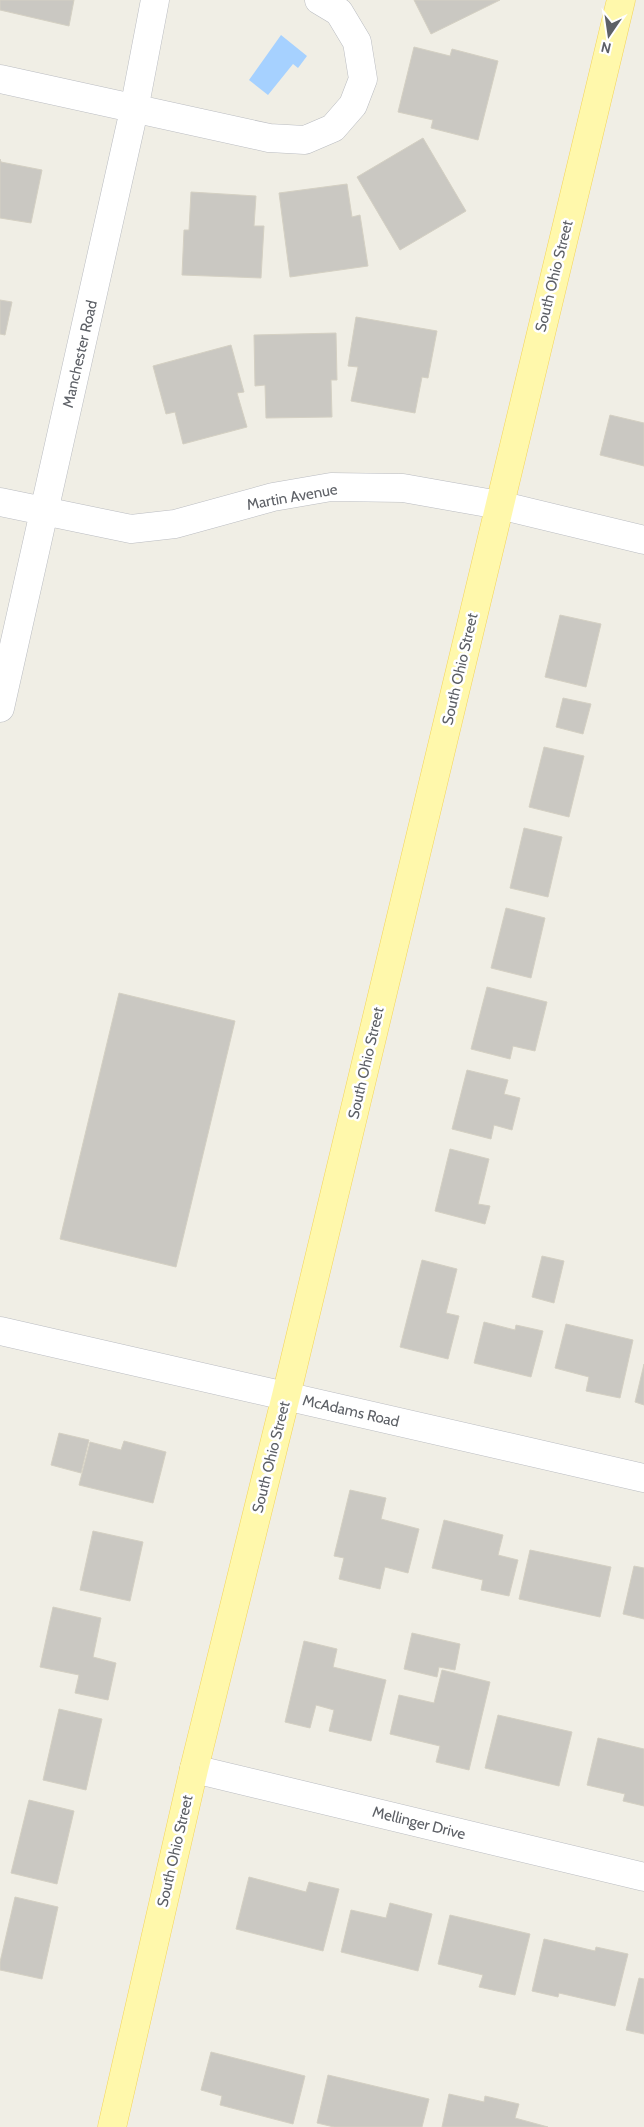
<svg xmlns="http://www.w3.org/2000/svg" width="644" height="2127" font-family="Cabin,sans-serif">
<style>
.water{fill:#a6d1ff}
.building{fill:#cac8c2;stroke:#d4d0c3}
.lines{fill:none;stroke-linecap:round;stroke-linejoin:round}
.minor-casing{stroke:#babcc1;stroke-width:29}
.major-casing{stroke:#f4d45a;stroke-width:29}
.minor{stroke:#fff;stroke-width:28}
.major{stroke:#fff8ab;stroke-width:28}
.labels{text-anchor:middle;stroke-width:5;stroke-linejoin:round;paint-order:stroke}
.street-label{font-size:15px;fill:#5d6066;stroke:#fff}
</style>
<rect width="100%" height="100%" fill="#f0eee5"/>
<path class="water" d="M281 35 307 56 298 68 293 64 268 95 249 80Z"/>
<path class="building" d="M0 0H74L69 26 0 10Z
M414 0H500L431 34Z
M414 47 450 56 452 49 498 61 478 140 431 128 433 120 398 112Z
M423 138 466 211 400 250 357 177Z
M0 159 1 162 42 170 31 223 0 218Z
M347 184 352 217 360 215 368 266 290 277 279 193Z
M191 192 256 196 254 226H264L261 278 182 275 184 230H189Z
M0 300 12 302 5 335 0 334Z
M356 317 437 331 428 378 422 377 415 413 351 401 358 367 348 366Z
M336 333 337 380H331L332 417 266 418 265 385 255 386 254 335Z
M231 345 244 392 237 393 247 427 183 444 175 412 166 414 153 366Z
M610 415 644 423V466L600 455Z
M560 615 601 624 586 687 545 677Z
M563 698 591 704 583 734 556 727Z
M544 747 584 756 569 817 529 807Z
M524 828 562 837 548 897 510 888Z
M506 908 545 918 531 978 491 968Z
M487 987 547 1002 535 1051 513 1046 510 1059 471 1049Z
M119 993 235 1021 176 1267 60 1239Z
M467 1070 508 1080 504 1094 520 1098 512 1130 494 1125 491 1139 452 1129Z
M450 1149 489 1159 478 1204 490 1206 485 1224 435 1211Z
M542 1256 564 1261 554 1303 532 1297Z
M422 1260 457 1269 446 1313 459 1316 448 1359 400 1347Z
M484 1322 515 1330 516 1325 543 1331 531 1377 474 1363Z
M566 1324 633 1340 620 1398 586 1391 589 1377 555 1368Z
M644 1364V1405L635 1402Z
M59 1433 89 1440 81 1473 51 1465Z
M124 1441 166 1452 153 1503 79 1485 90 1442 121 1450Z
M350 1490 386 1498 381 1519 419 1529 408 1573 385 1567 380 1589 339 1579 344 1558 334 1556Z
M444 1520 503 1535 498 1555 518 1560 509 1596 481 1590 483 1580 432 1568Z
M93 1531 143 1542 130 1601 80 1590Z
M530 1550 611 1567 600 1617 519 1599Z
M634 1566 644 1568V1619L623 1614Z
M53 1607 101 1618 93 1657 116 1663 108 1700 75 1693 79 1675 40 1667Z
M412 1633 460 1644 455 1670 439 1667 437 1677 404 1669Z
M304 1641 337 1649 333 1667 386 1680 371 1741 329 1731 334 1710 316 1705 310 1728 285 1722Z
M442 1670 490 1682 469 1770 436 1762 440 1746 390 1734 399 1695 434 1703Z
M59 1709 102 1719 86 1790 43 1780Z
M498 1715 572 1732 559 1786 485 1768Z
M598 1738 644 1749V1806L623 1801 625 1794 587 1785Z
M29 1800 74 1811 57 1884 11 1873Z
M249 1877 306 1892 309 1882 339 1889 323 1951 236 1929Z
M15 1897 58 1907 42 1979 0 1970V1962Z
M390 1903 432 1914 418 1971 341 1952 351 1910 386 1918Z
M450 1915 530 1934 515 1995 479 1987 483 1975 438 1964Z
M544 1939 595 1951 596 1947 628 1954 615 2006 559 1993 558 1997 532 1991Z
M639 1978 644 1979V2034L626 2030Z
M211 2052 305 2076 293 2124 220 2105 222 2096 201 2090Z
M328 2075 429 2099 422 2127H334L317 2123Z
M449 2094 484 2102 485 2096 519 2104 515 2118 548 2127H442Z"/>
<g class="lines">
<defs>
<path id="minor" d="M0 79 269 138 305 140 333 128 353 105 363 79 357 42 339 12 319 0
M0 502 131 529 175 524 273 497 331 487 403 488 499 505 644 540
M0 708 134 110 155 0
M0 1331 644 1478
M194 1769 644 1877"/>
<path id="major" d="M112 2127 194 1769 286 1396 621 0"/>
</defs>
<use href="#minor" class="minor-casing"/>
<use href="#major" class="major-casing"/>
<use href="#minor" class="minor"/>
<use href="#major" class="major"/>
</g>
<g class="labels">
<g class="street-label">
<text transform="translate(554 276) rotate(-76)" y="5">South Ohio Street</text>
<text transform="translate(80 354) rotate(-77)" y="5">Manchester Road</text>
<text transform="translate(292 497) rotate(-10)" y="5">Martin Avenue</text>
<text transform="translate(460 669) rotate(-77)" y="5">South Ohio Street</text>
<text transform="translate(366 1063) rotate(-77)" y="5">South Ohio Street</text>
<text transform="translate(351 1411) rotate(13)" y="5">McAdams Road</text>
<text transform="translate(271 1457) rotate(-76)" y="5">South Ohio Street</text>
<text transform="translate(419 1823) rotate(14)" y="5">Mellinger Drive</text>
<text transform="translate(175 1851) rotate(-77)" y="5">South Ohio Street</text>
</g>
</g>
<g transform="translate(609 35) rotate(193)" stroke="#ffffff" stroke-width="4" paint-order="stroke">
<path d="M0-4L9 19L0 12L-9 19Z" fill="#5d6066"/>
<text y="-8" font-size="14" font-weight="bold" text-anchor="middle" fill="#5d6066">N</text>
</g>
</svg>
